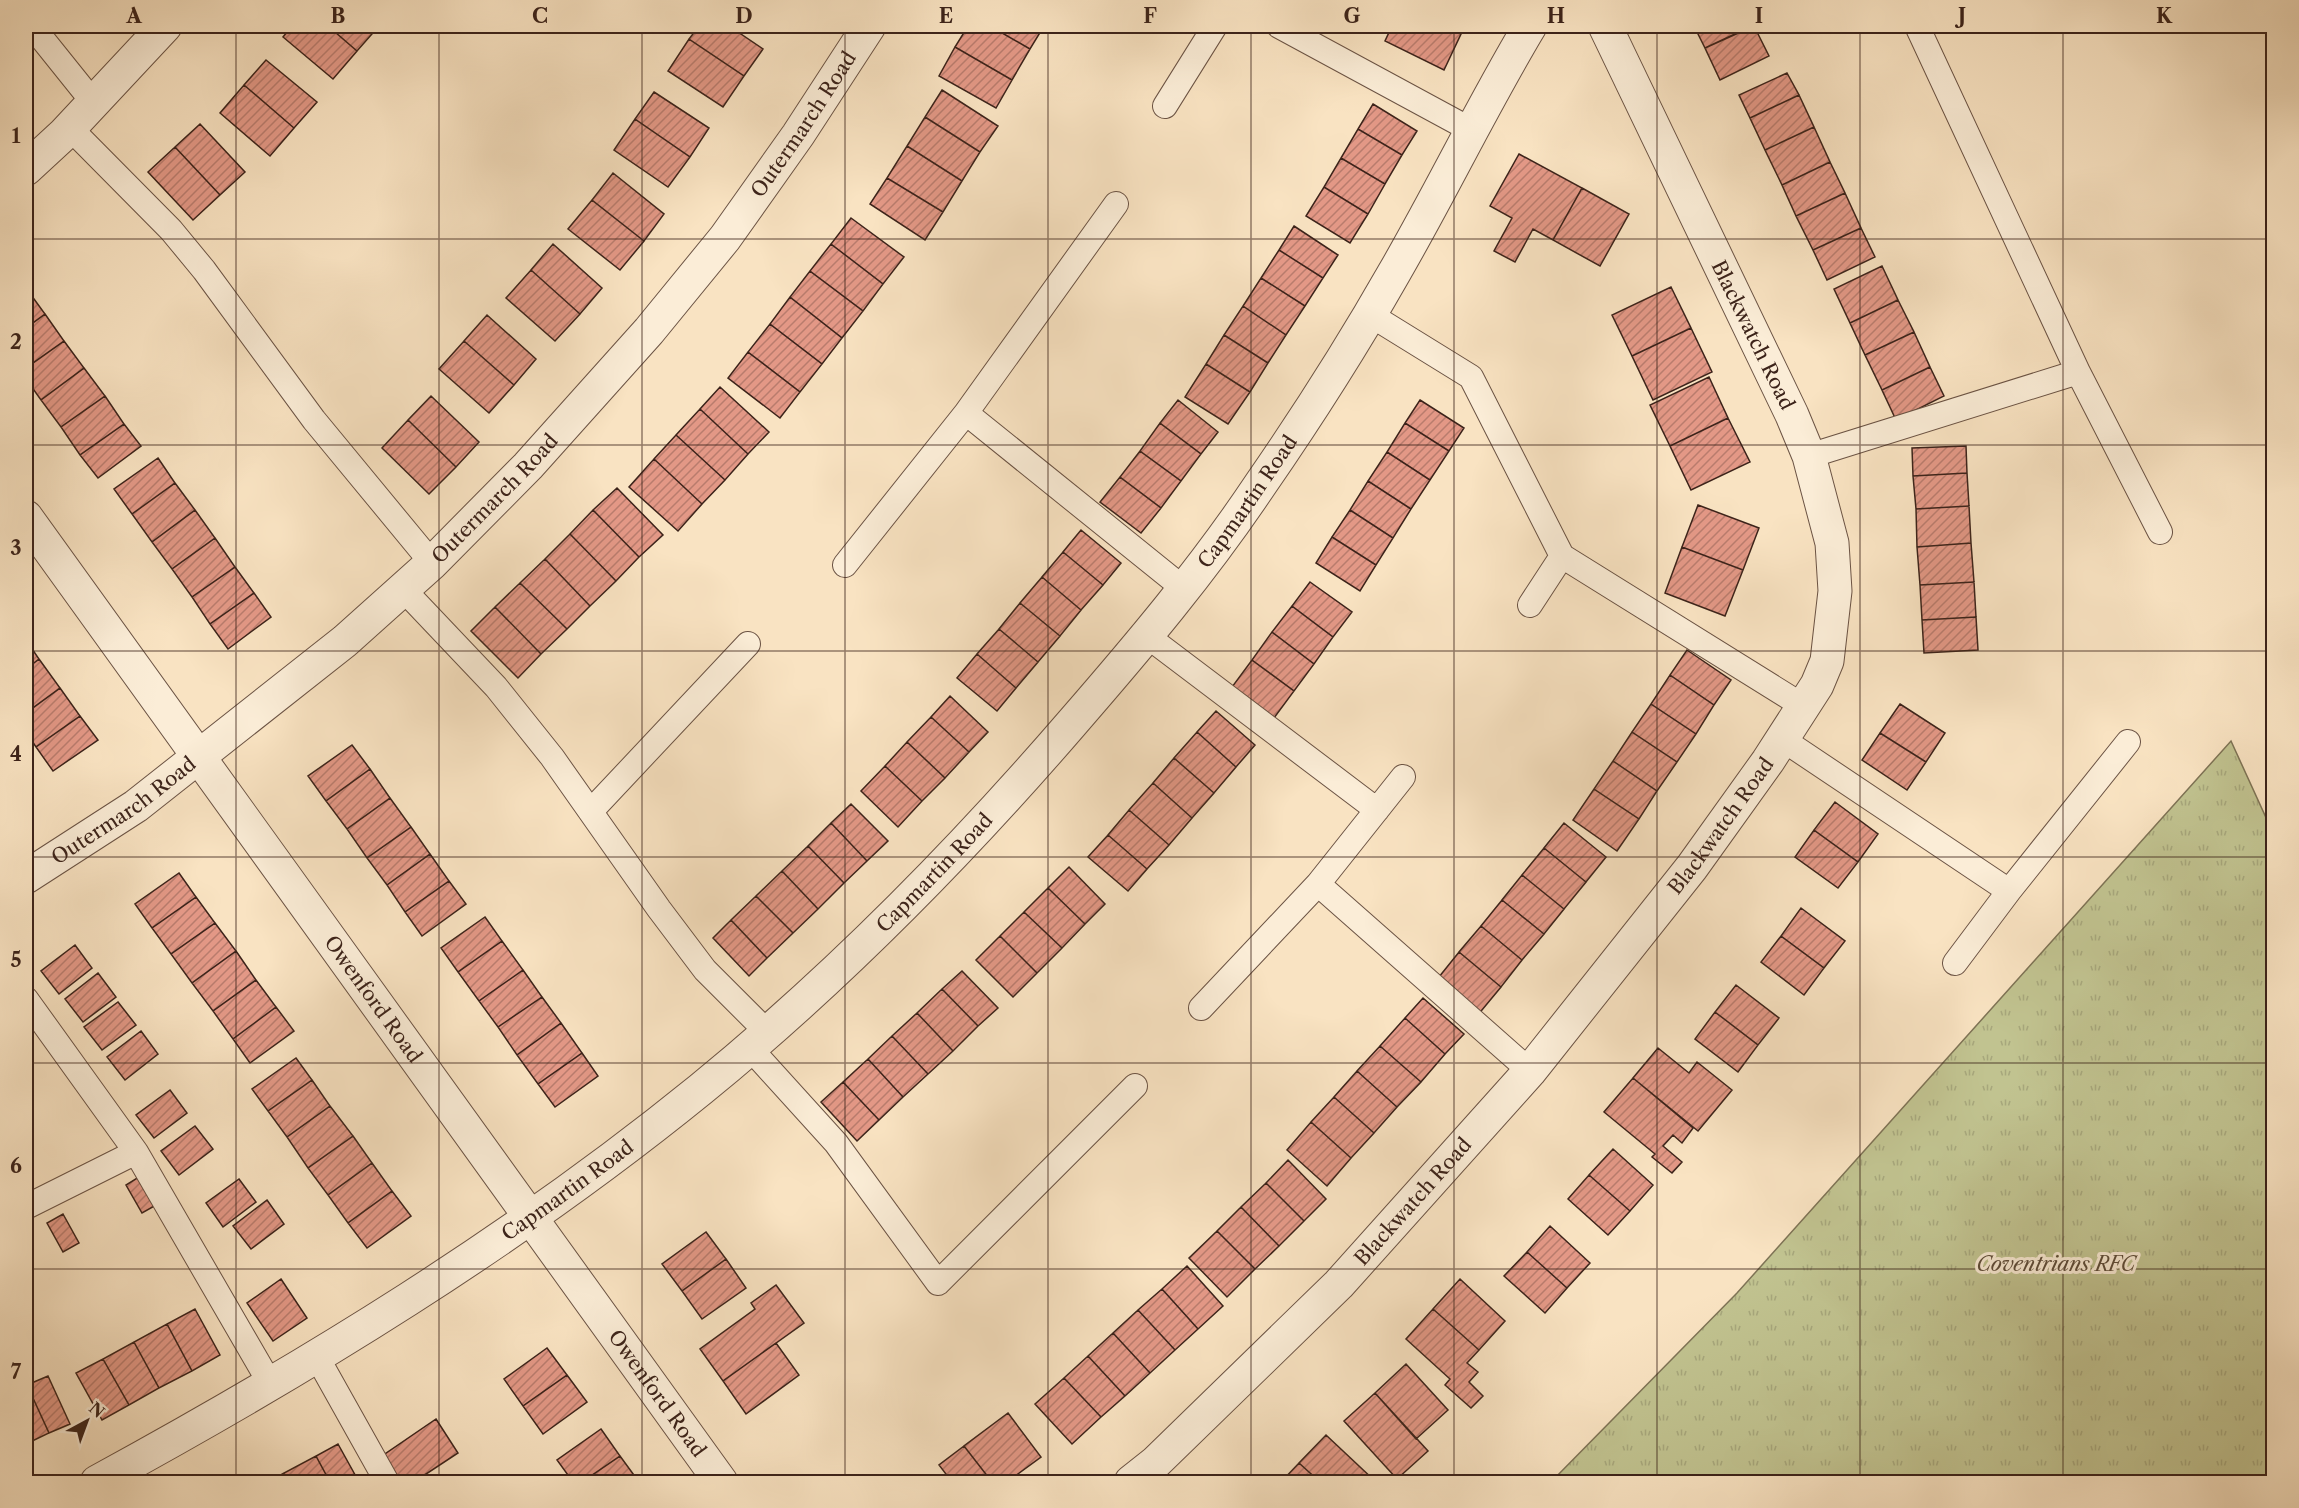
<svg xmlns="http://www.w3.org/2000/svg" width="2299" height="1508" font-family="'Libre Caslon Text',serif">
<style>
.park{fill:url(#park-tufts);stroke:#7e7355;stroke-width:1.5}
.building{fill:url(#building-hatch);stroke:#3c231a;stroke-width:1.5}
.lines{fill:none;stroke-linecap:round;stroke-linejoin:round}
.lane-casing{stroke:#6b5344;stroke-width:26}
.street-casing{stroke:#6b5344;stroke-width:35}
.lane{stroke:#fbedd7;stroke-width:24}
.street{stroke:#fbedd7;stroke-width:33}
.grid{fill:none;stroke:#3c231a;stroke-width:1.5;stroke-opacity:0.55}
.labels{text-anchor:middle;stroke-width:6;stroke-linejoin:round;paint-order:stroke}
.street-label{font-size:20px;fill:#3c231a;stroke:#fbedd7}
.park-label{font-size:20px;font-style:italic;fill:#5d4b38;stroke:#fbedd7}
.neatline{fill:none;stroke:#3c231a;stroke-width:2}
.grid-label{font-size:20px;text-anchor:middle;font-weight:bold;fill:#3c231a}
</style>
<defs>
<pattern id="park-tufts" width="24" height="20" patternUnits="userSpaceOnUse" patternTransform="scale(1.5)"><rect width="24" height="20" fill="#c1c390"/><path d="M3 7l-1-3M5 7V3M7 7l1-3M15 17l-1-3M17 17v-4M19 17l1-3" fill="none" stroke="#a7a77c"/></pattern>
<pattern id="building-hatch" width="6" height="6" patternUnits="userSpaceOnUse" patternTransform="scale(1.5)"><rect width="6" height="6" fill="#e39886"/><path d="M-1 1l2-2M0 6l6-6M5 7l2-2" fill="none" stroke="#b97c6d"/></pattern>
</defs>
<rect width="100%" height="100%" fill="#f9e3c2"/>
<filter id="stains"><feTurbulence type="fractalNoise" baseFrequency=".00333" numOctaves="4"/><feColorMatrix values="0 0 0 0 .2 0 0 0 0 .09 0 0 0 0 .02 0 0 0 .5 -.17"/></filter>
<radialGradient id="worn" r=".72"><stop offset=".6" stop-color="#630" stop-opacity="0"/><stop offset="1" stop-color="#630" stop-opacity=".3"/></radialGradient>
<path class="park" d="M2231 741 2273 833V1482H1551L1737 1293Z"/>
<path class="building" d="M292 26H328L357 51 333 79 283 37Z
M328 26H379L357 51Z
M699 26H729L763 49 744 76 689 39Z
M968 26H990L1030 49 1012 80 955 47Z
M990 26H1044L1030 49Z
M1392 26H1444L1461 34 1444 70 1385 41Z
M1444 26H1466L1461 34Z
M1694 26H1752L1705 48Z
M1754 26 1769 56 1720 80 1705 48Z
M689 39 744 76 723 107 668 71Z
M955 47 1012 80 996 108 939 76Z
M266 60 317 102 294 128 244 85Z
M1787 73 1799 95 1750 118 1739 95Z
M244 85 294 128 270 156 220 113Z
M942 90 998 126 980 152 925 117Z
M654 92 709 128 690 157 635 119Z
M1799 95 1814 127 1765 150 1750 118Z
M1373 104 1417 131 1402 155 1358 129Z
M925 117 980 152 962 181 907 146Z
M635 119 690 157 668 187 614 150Z
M200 124 245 172 220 195 175 147Z
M1814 127 1830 162 1782 185 1765 150Z
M1358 129 1402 155 1385 184 1341 158Z
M907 146 962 181 943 212 887 178Z
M175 147 220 195 193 220 148 172Z
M1519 154 1582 188 1553 240 1533 229 1515 262 1494 251 1512 218 1490 206Z
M1341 158 1385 184 1368 214 1324 187Z
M1830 162 1845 193 1796 216 1782 185Z
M613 173 664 214 644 241 592 200Z
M887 178 943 212 925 240 870 204Z
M1324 187 1368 214 1350 243 1306 216Z
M1582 188 1629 214 1600 266 1553 240Z
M1845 193 1861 228 1813 250 1796 216Z
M592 200 644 241 620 270 568 229Z
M851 218 904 257 883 284 831 244Z
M1294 226 1338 255 1323 278 1279 250Z
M1861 228 1875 257 1827 280 1813 250Z
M553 244 602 288 580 314 531 270Z
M831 244 883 284 863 311 810 271Z
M1279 250 1323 278 1305 306 1261 278Z
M1882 266 1898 300 1850 323 1834 289Z
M531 270 580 314 555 341 506 298Z
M810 271 863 311 842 338 790 297Z
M1261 278 1305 306 1286 335 1243 306Z
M1671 287 1691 328 1632 356 1612 315Z
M26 288 45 314 26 328Z
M790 297 842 338 822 364 770 324Z
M1898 300 1914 332 1865 355 1850 323Z
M1243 306 1286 335 1268 363 1224 335Z
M45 314 64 341 26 368V328Z
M487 315 536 359 514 385 464 341Z
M770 324 822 364 800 392 748 352Z
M1691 328 1712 372 1653 400 1632 356Z
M1914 332 1930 367 1882 390 1865 355Z
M1224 335 1268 363 1250 392 1206 364Z
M64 341 84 368 41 400 26 379V368Z
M464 341 514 385 489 413 439 369Z
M748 352 800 392 780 418 728 378Z
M1206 364 1250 392 1228 424 1185 397Z
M1930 367 1944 396 1896 420 1882 390Z
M84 368 105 396 61 427 41 400Z
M1709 377 1728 418 1670 446 1650 405Z
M720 387 769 432 748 454 700 409Z
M105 396 124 424 80 455 61 427Z
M431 396 479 442 456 467 408 420Z
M1178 400 1218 432 1201 454 1160 423Z
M1420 400 1464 428 1449 451 1405 423Z
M700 409 748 454 725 480 676 435Z
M1728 418 1750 462 1691 490 1670 446Z
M408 420 456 467 429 494 382 448Z
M1160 423 1201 454 1181 481 1140 451Z
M1405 423 1449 451 1430 480 1387 452Z
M124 424 141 446 98 478 80 455Z
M676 435 725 480 702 504 654 459Z
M1966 446 1967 473 1913 476 1912 448Z
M1140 451 1181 481 1161 508 1120 477Z
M1387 452 1430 480 1411 509 1368 481Z
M158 458 175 483 132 514 114 489Z
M654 459 702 504 678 531 629 487Z
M1967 473 1969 506 1916 509 1913 476Z
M1120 477 1161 508 1141 533 1100 502Z
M1368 481 1411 509 1393 538 1350 510Z
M175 483 195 510 152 542 132 514Z
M617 488 663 535 639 557 593 510Z
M1698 505 1759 528 1743 570 1682 547Z
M1969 506 1971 543 1917 547 1916 509Z
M195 510 215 538 172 569 152 542Z
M593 510 639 557 616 581 570 534Z
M1350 510 1393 538 1376 565 1332 537Z
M1081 530 1121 563 1103 585 1063 552Z
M570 534 616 581 590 606 545 559Z
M1332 537 1376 565 1360 591 1316 563Z
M215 538 235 567 192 597 172 569Z
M1971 543 1974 582 1920 585 1917 547Z
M1682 547 1743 570 1725 616 1665 593Z
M1063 552 1103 585 1081 610 1042 577Z
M545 559 590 606 567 629 520 583Z
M235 567 254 593 210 624 192 597Z
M1042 577 1081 610 1060 636 1020 603Z
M1310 582 1352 612 1333 637 1292 606Z
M1974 582 1976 617 1922 620 1920 585Z
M520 583 567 629 541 654 495 607Z
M254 593 271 617 228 649 210 624Z
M1020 603 1060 636 1038 662 999 629Z
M1292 606 1333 637 1314 664 1272 632Z
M495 607 541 654 518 678 471 631Z
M1976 617 1978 650 1924 653 1922 620Z
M999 629 1038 662 1016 688 977 654Z
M1272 632 1314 664 1294 691 1252 660Z
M26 640 39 659 26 669Z
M1687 650 1731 680 1714 705 1670 675Z
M977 654 1016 688 997 711 957 678Z
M39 659 60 688 26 713V669Z
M1252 660 1294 691 1274 718 1232 687Z
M1670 675 1714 705 1696 734 1651 704Z
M60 688 80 716 36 747 26 732V713Z
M950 696 988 732 969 752 931 717Z
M1651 704 1696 734 1677 762 1632 732Z
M1900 704 1945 733 1926 762 1880 733Z
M1216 711 1255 745 1236 767 1197 732Z
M80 716 98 740 53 771 36 747Z
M931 717 969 752 945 778 907 742Z
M1197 732 1236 767 1214 793 1174 758Z
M1632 732 1677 762 1657 791 1613 761Z
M1880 733 1926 762 1907 790 1862 760Z
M907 742 945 778 922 801 885 766Z
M352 745 370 769 326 801 308 776Z
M1174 758 1214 793 1192 818 1153 783Z
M1613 761 1657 791 1639 819 1594 789Z
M885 766 922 801 898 827 861 791Z
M370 769 390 798 347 829 326 801Z
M1153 783 1192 818 1169 845 1129 810Z
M1594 789 1639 819 1617 851 1573 820Z
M390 798 411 827 367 858 347 829Z
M1835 802 1878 834 1858 862 1814 830Z
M851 804 888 841 867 861 831 823Z
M1129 810 1169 845 1147 869 1108 835Z
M831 823 867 861 844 883 808 846Z
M1564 823 1606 857 1586 882 1544 848Z
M411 827 430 854 387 885 367 858Z
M1814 830 1858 862 1838 888 1795 857Z
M1108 835 1147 869 1128 891 1088 857Z
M808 846 844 883 818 909 782 871Z
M1544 848 1586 882 1564 909 1522 875Z
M430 854 449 881 405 912 387 885Z
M1069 867 1105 904 1085 924 1048 888Z
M782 871 818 909 793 933 756 896Z
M179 873 196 897 152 928 135 904Z
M1522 875 1564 909 1544 934 1502 900Z
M449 881 466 904 422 936 405 912Z
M1048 888 1085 924 1062 948 1024 912Z
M756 896 793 933 767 958 731 920Z
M196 897 215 923 171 954 152 928Z
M1502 900 1544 934 1522 960 1481 926Z
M1801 908 1845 941 1824 968 1781 936Z
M1024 912 1062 948 1037 973 1000 936Z
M485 917 502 941 458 972 441 948Z
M731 920 767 958 749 976 713 938Z
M215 923 236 951 192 983 171 954Z
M1481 926 1522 960 1501 987 1459 952Z
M1000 936 1037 973 1013 997 976 960Z
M1781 936 1824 968 1804 995 1761 962Z
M502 941 523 970 479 1001 458 972Z
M75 945 92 968 59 994 41 971Z
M236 951 256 980 213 1011 192 983Z
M1459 952 1501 987 1477 1016 1435 982Z
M523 970 542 997 498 1027 479 1001Z
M962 971 998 1008 978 1026 942 989Z
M98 973 116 997 83 1022 65 999Z
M256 980 276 1007 233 1039 213 1011Z
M1736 985 1779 1018 1758 1045 1715 1012Z
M942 989 978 1026 953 1051 917 1013Z
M542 997 561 1023 517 1055 498 1027Z
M1423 998 1464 1034 1445 1054 1405 1018Z
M118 1002 136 1025 102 1050 84 1027Z
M276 1007 294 1031 250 1063 233 1039Z
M1715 1012 1758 1045 1738 1072 1695 1039Z
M917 1013 953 1051 928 1074 892 1036Z
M1405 1018 1445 1054 1421 1082 1380 1046Z
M561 1023 582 1053 538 1084 517 1055Z
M141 1031 158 1054 125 1080 107 1057Z
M892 1036 928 1074 903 1097 868 1059Z
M1380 1046 1421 1082 1397 1107 1357 1071Z
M1658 1048 1689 1073 1697 1062 1732 1090 1698 1131 1633 1078Z
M582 1053 598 1076 555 1107 538 1084Z
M296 1058 312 1080 268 1111 252 1089Z
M868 1059 903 1097 879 1120 843 1082Z
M1357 1071 1397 1107 1374 1133 1334 1097Z
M1633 1078 1693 1128 1682 1143 1673 1135 1663 1146 1682 1162 1672 1173 1652 1157 1655 1154 1604 1112Z
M312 1080 330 1106 287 1137 268 1111Z
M843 1082 879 1120 857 1141 821 1102Z
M170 1090 187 1113 154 1138 136 1115Z
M1334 1097 1374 1133 1351 1158 1311 1122Z
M330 1106 353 1136 308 1168 287 1137Z
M1311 1122 1351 1158 1327 1186 1287 1150Z
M195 1126 213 1149 179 1175 161 1151Z
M353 1136 372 1163 328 1195 308 1168Z
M1613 1149 1653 1185 1630 1211 1589 1175Z
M1288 1160 1326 1199 1304 1221 1266 1183Z
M372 1163 392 1191 348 1223 328 1195Z
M142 1175 158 1204 142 1213 126 1185Z
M1589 1175 1630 1211 1608 1235 1568 1199Z
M239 1179 256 1202 223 1227 206 1203Z
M1266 1183 1304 1221 1279 1246 1241 1207Z
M392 1191 411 1216 367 1248 348 1223Z
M267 1200 284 1224 251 1249 233 1226Z
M1241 1207 1279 1246 1255 1269 1217 1231Z
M63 1214 79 1243 63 1252 47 1223Z
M1550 1226 1590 1263 1567 1288 1527 1252Z
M1217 1231 1255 1269 1227 1297 1189 1258Z
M706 1232 726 1259 682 1291 662 1264Z
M1527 1252 1567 1288 1545 1313 1504 1276Z
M726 1259 746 1288 702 1319 682 1291Z
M1187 1266 1223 1306 1198 1329 1162 1289Z
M281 1279 307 1318 273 1341 247 1303Z
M1460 1279 1505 1321 1479 1350 1433 1309Z
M776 1285 804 1323 723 1381 700 1349 755 1309 751 1303Z
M1162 1289 1198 1329 1175 1350 1138 1310Z
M195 1309 220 1355 192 1371 167 1324Z
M1433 1309 1479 1350 1467 1363 1478 1372 1469 1382 1483 1396 1471 1408 1445 1385 1450 1379 1406 1339Z
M1138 1310 1175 1350 1150 1373 1113 1333Z
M167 1324 192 1371 159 1388 134 1342Z
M1113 1333 1150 1373 1125 1396 1088 1356Z
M134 1342 159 1388 129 1405 103 1359Z
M776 1343 799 1375 746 1414 723 1381Z
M547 1348 567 1375 523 1406 504 1379Z
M1088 1356 1125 1396 1101 1417 1064 1378Z
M103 1359 129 1405 102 1420 76 1373Z
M1406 1364 1448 1410 1416 1439 1375 1393Z
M567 1375 587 1402 543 1434 523 1406Z
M48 1376 70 1424 49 1433 27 1385Z
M1064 1378 1101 1417 1072 1444 1035 1404Z
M27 1385 49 1433 26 1444V1386Z
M1375 1393 1428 1451 1397 1479 1344 1421Z
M1008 1413 1041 1457 1007 1482H992L964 1446Z
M436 1419 458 1453 414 1482H400L382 1456Z
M601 1429 620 1456 582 1482H573L557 1460Z
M1326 1435 1376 1482H1320L1299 1463Z
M338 1444 359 1482H330L316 1456Z
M964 1446 992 1482H952L939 1465Z
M316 1456 330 1482H289L284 1473Z
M620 1456 639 1482H582Z
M1299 1463 1320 1482H1281Z
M284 1473 289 1482H268Z"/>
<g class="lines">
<defs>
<path id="lane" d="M32 26 93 102
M1279 26 1473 131
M1917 26 2078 372
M1165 106 1215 26
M70 128 171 230 204 270 314 420 432 563
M1116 204 966 413 1183 588
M1369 314 1471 377 1562 556
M1809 456 2078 372 2160 532
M845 565 966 413
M403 589 496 687 552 757 659 909 705 970 767 1032
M1530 605 1562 556 1803 706
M1147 636 1377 810
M1782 739 2009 891 2128 742
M591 811 748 644
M1318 884 1403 777
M1955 963 2009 891
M26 999 136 1152 26 1207
M1201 1008 1318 884 1530 1071
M749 1047 836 1143 938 1283 1135 1086
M136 1152 271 1385
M317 1357 387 1482"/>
<g id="street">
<path d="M26 169 65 133 165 26"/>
<path id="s1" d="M26 517 721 1482"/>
<path id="s2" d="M26 877 136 806 345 641 432 563 528 466 649 331 725 238 798 135 869 26"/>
<path id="s3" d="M97 1482C308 1367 514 1241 701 1089 836 979 959 854 1072 723 1138 647 1204 569 1260 485 1307 417 1353 345 1394 273 1441 192 1482 106 1530 26"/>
<path id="s4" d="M1131 1482 1155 1463 1339 1284 1530 1071 1692 867 1768 761 1817 685 1827 661 1835 591 1832 543 1809 456 1792 415 1605 26"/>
</g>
</defs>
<use href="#lane" class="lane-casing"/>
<use href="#street" class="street-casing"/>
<use href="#lane" class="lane"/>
<use href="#street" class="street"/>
</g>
<path class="grid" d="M236 26V1482M439 26V1482M642 26V1482M845 26V1482M1048 26V1482M1251 26V1482M1454 26V1482M1657 26V1482M1860 26V1482M2063 26V1482M26 239H2274M26 445H2274M26 651H2274M26 857H2274M26 1063H2274M26 1269H2274"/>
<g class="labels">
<g class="street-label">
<text dy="7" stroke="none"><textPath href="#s2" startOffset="1090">Outermarch Road</textPath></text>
<text transform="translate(1753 335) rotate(64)" y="7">Blackwatch Road</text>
<text dy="7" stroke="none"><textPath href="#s2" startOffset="604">Outermarch Road</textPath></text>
<text dy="7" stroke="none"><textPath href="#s3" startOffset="1526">Capmartin Road</textPath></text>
<text dy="7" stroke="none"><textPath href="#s2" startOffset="118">Outermarch Road</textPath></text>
<text dy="7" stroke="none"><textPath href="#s4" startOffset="884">Blackwatch Road</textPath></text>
<text dy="7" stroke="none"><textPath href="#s3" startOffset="1040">Capmartin Road</textPath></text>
<text dy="7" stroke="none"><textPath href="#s1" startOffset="594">Owenford Road</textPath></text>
<text dy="7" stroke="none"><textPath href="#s3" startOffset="554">Capmartin Road</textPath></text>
<text dy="7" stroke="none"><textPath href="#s4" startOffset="398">Blackwatch Road</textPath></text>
<text dy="7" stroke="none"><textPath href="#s1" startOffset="1080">Owenford Road</textPath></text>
</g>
<g class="park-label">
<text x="2056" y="1271">Coventrians RFC</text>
</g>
</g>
<rect width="2299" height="1508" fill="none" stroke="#f9e3c2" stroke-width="66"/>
<g transform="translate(87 1421) rotate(41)" stroke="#fbedd7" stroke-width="4.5" paint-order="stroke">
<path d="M0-4.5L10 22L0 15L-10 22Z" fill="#3c231a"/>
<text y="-9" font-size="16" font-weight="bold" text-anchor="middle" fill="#3c231a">N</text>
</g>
<rect x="33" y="33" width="2233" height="1442" class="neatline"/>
<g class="grid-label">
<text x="134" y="23">A</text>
<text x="338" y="23">B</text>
<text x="540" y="23">C</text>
<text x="744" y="23">D</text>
<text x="946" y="23">E</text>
<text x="1150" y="23">F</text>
<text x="1352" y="23">G</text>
<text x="1556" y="23">H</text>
<text x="1759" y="23">I</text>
<text x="1962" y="23">J</text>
<text x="2164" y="23">K</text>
<text x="16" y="143">1</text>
<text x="16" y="349">2</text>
<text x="16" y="555">3</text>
<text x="16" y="761">4</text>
<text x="16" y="967">5</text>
<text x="16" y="1173">6</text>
<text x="16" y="1379">7</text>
</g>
<rect width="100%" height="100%" filter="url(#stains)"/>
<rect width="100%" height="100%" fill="url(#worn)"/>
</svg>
